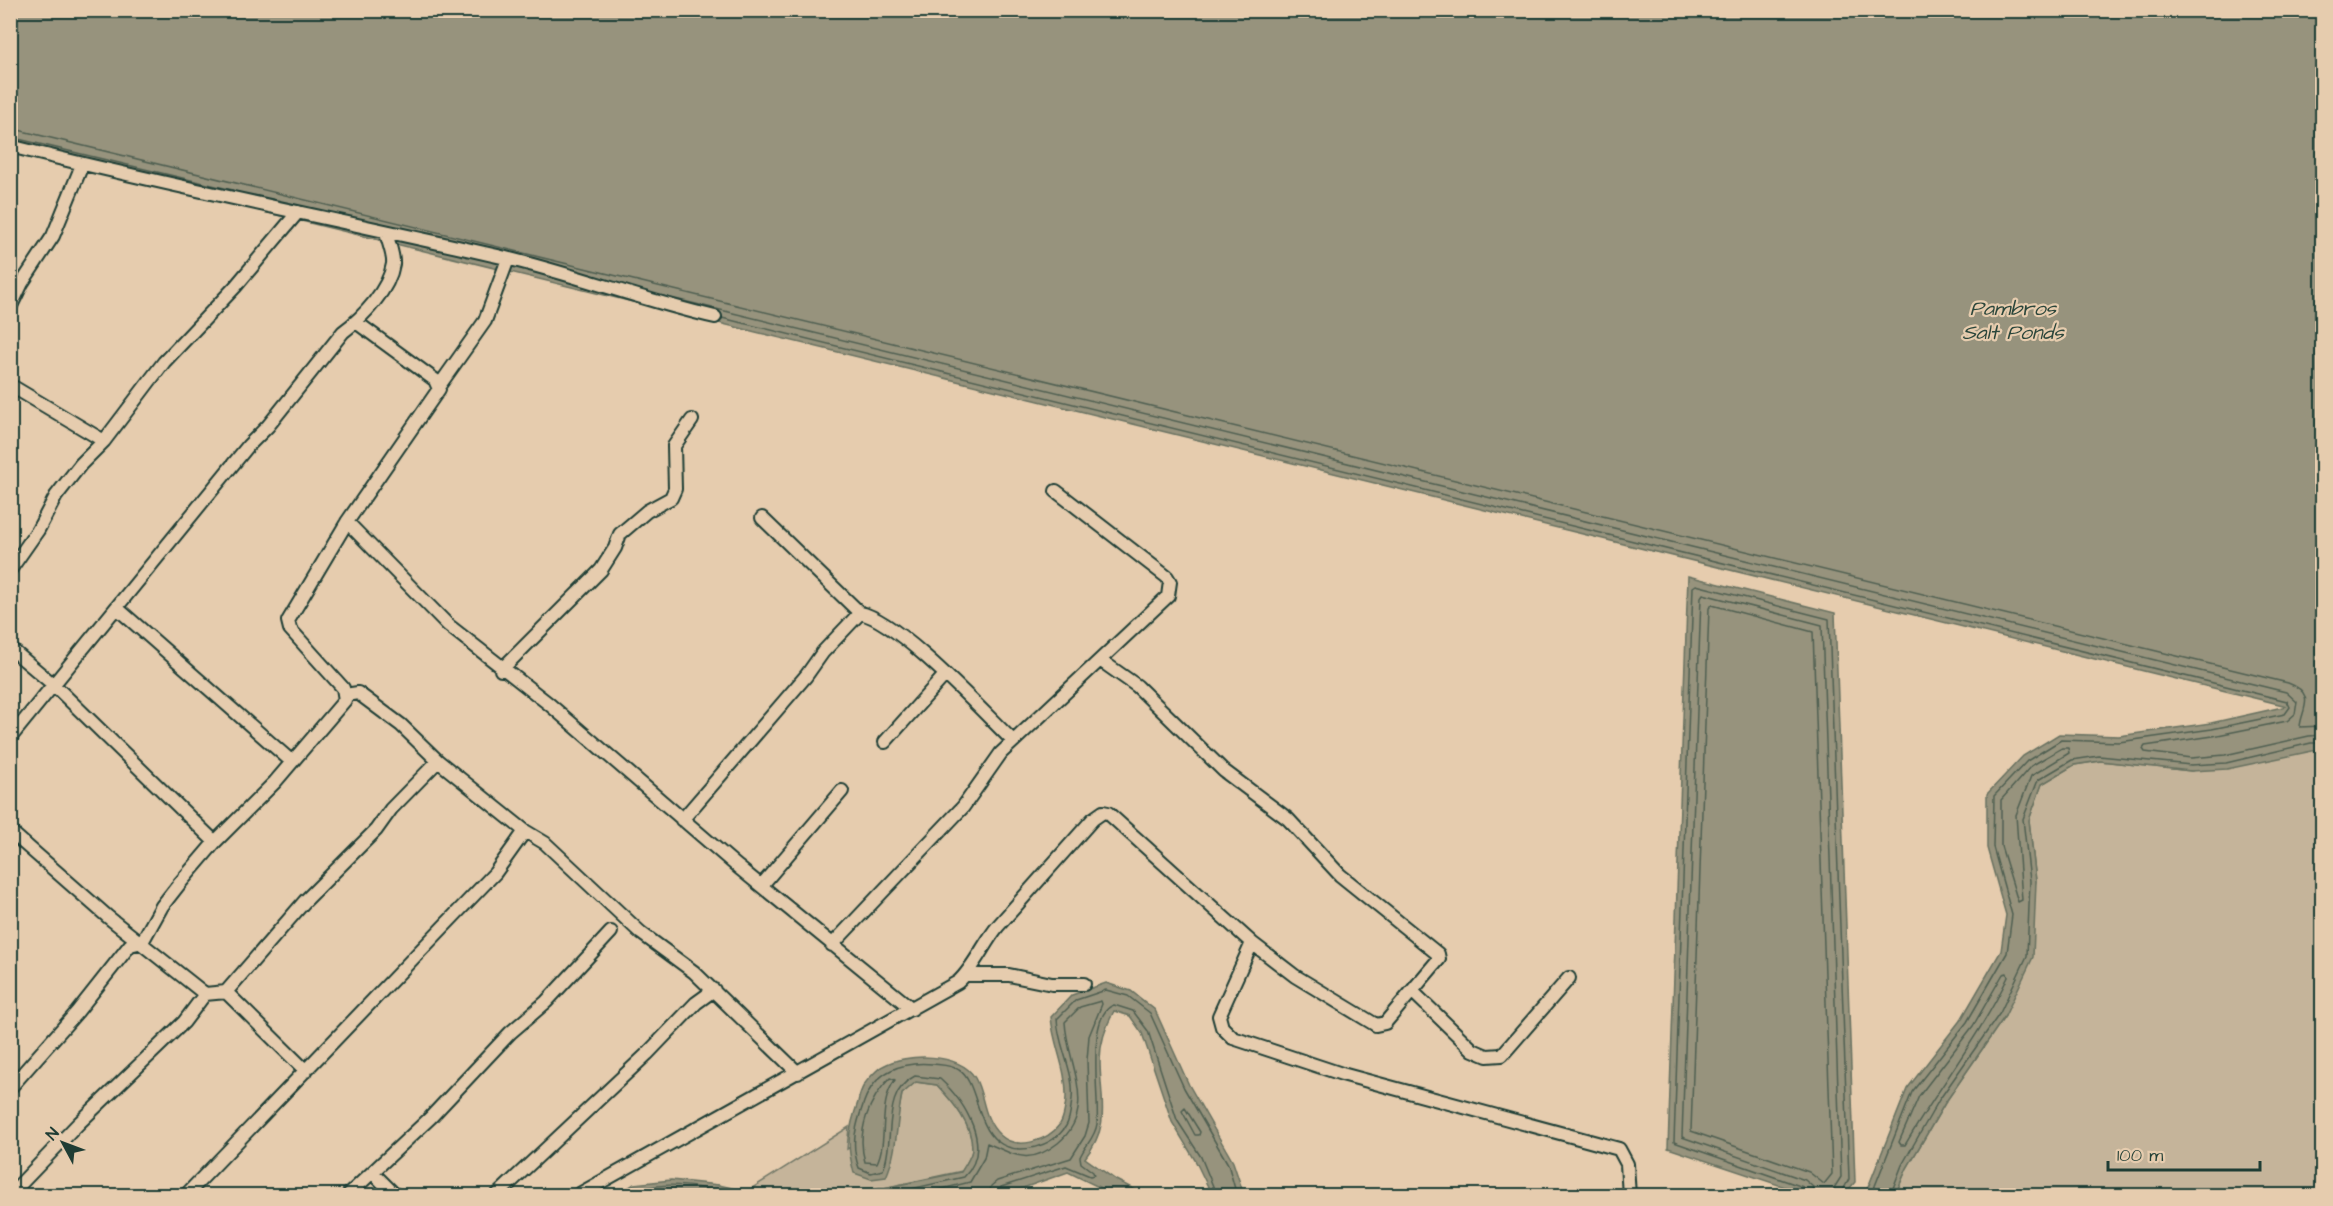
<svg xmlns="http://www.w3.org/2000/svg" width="2333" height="1206" font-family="'Architects Daughter',sans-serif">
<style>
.green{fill:#c5b49a;stroke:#727867;stroke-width:1.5}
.water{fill:#97937d;stroke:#677160;stroke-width:1.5}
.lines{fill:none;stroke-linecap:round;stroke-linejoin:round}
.shore{stroke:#4f5f51;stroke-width:1.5}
.minor-casing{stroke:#1f3d34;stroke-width:16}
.minor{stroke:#e6ccae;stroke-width:12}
.labels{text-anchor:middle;stroke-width:4.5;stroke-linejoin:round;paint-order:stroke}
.water-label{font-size:21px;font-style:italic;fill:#2b463b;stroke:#e6ccae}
</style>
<rect width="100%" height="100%" fill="#e6ccae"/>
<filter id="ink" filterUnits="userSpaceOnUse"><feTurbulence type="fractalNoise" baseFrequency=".0167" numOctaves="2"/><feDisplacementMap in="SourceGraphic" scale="12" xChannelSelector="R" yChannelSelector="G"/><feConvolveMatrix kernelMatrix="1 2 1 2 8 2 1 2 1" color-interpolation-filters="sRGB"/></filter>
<g filter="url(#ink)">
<path class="green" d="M2312 749H2322V1195L1895 1196 1907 1168 1945 1103 2005 1016 2036 881 2029 820 2042 784 2074 765 2101 761 2191 771Z
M915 1082 937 1085C953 1102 973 1124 972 1150 971 1157 965 1165 962 1171L879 1189 867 1195 762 1196 746 1192 849 1127 847 1149 897 1120 902 1094Z"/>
<path class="water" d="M11 11H2322V749L2227 769 2191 771 2100 761 2074 765 2042 784 2029 820 2036 881 2033 957 2005 1016 1945 1103 1907 1168 1895 1195H1865L1907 1089 1962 1018 2001 951 2006 915 1987 848V794L2023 756 2059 734 2119 736 2211 723 2287 706 11 150Z
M1688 576 1835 613 1855 1182 1844 1195H1809L1668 1148Z
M1106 983 1131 991 1155 1010 1189 1085 1233 1162 1244 1195H1212L1195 1160 1172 1122 1142 1033 1130 1016 1114 1011C1106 1026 1100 1043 1100 1060 1100 1101 1112 1123 1085 1158L1116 1180 1145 1195H1115L1068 1172 1023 1188 990 1195H867L879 1189 961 1172C965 1166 971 1157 972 1150 973 1125 953 1102 937 1085L916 1082 902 1094C896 1122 898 1150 886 1177L871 1179 854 1173C846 1144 848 1131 858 1102 859 1097 861 1090 864 1085 867 1080 877 1069 883 1066 905 1053 961 1052 975 1078 985 1096 982 1118 1000 1135 1017 1151 1048 1141 1060 1124 1064 1118 1066 1103 1066 1097 1067 1070 1053 1044 1051 1017L1072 995Z
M671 1180 719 1185 762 1195H617L634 1184Z"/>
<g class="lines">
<path class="shore" d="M10 128 2288 683C2318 694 2301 710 2300 727L2322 726
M10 137 233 190
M663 296 2286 692 2297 702 2295 714 2287 721 2213 736 2145 746 2143 749 2145 752 2191 758 2225 755 2309 736 2322 735
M722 318 2287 701 2290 707 2285 714 2212 729 2119 742 2061 740 2027 761 1994 796 1993 847 2012 915 2007 953 1967 1022 1912 1092 1871 1196
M1712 605 1813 632 1832 1174 1824 1184 1809 1172 1691 1131 1709 608Z
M2062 748H2068L2069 753 2031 776 2016 815 2022 900 2018 902 2001 846V800L2031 766Z
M2007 973 2008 977C1980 1036 1938 1088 1905 1145H1901L1899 1142 1919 1096 1973 1026 2003 974Z
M890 1078 895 1080C877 1104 889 1138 877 1163L865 1162C856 1132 869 1099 890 1078Z
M1185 1108 1200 1132 1199 1135H1195L1182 1111Z
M628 1196C656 1177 704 1187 735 1196
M880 1196 964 1177C994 1147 965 1102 940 1079L915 1076C880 1093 896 1140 883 1170L871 1173 859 1168C850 1144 856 1125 864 1102 875 1071 902 1061 933 1064 941 1065 952 1065 959 1070 977 1081 976 1124 997 1141 1017 1157 1053 1147 1066 1126 1070 1120 1071 1107 1072 1099 1075 1072 1058 1046 1057 1019L1076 1000 1106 990 1128 996 1150 1013 1184 1088 1228 1164 1237 1196
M914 1196 970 1182 984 1158 987 1143C1015 1155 1029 1166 1058 1143 1099 1109 1067 1064 1065 1022L1080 1007 1101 1001 1102 1004 1089 1036 1087 1060 1089 1123 1085 1136 1071 1158 997 1181 991 1186 989 1196
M997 1196 1001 1187 1066 1166 1090 1176 1094 1175 1093 1172 1081 1163 1080 1157C1085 1145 1095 1138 1097 1124 1100 1101 1085 1014 1114 1005L1133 1011 1148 1031 1177 1120 1201 1157 1217 1196
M1807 1196 1803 1187 1674 1142 1693 587 1696 585 1829 619 1849 1179 1840 1196
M1815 1196 1813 1187 1805 1180 1682 1137 1701 597 1703 594 1822 625 1841 1177 1834 1188 1833 1196
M1890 1196 1902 1165 1939 1100 2000 1013 2027 956 2030 881 2023 819 2038 780 2072 760 2099 756 2191 765 2226 763 2311 743H2322"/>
<defs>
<path id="minor" d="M10 146C175 188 341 220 506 258 577 275 645 301 715 317
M10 308 22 283 53 236 82 165
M10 385 104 441
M439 386 485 321 508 259
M762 518 860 613C898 620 982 711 1013 741
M347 522 448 625 549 704 738 867 912 1009
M10 570 38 530 56 496 81 464 104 441 164 362 235 287 298 212
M117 608 291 761
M10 648 55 686 215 842
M501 670 601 570 615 548 620 534 647 511 671 498 675 489 674 446 692 420
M345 695 358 693 401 725 438 761 525 831 545 843 641 933 694 972 798 1073
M10 738 248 446 268 426 343 332C363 317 389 290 393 264 394 255 388 242 386 232
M885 742 945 675
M682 820 806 676 823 652 860 613
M10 831 108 917 205 994 226 992 305 901 376 830 391 809 438 761
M761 886 842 791
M1252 943 1219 1016 1222 1027 1233 1038 1342 1074 1619 1149 1627 1164 1629 1196
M832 945 963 807 1001 753 1168 596 1170 582 1167 577 1056 491
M966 975H1009L1052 984H1084
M1412 991 1473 1050 1487 1056 1502 1055 1569 978
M226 992 306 1071
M10 1088 77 1012 130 945 142 942 162 906 180 883 215 842 275 782 345 700 343 688 290 629 288 621 347 522 439 389 435 380 356 322
M373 1173 396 1196
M10 1195 79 1123 184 1022 205 994
M185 1196 495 873 525 831
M347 1196 430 1118 510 1033 546 1002 611 932
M496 1196 647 1054 696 1003 714 990
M576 1196 958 982C973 969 984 943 998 926L1093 819 1103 812 1108 813 1252 943 1295 976 1376 1025 1385 1023 1439 959 1438 954 1340 875 1288 819 1224 771 1137 686 1100 660"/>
</defs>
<use href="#minor" class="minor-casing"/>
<use href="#minor" class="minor"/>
</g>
</g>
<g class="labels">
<g class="water-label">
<text x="2013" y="315">Pambros<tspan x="2013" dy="24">Salt Ponds</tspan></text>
</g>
</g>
<rect width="2333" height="1206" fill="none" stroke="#e6ccae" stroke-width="36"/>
<rect x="18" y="18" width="2297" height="1170" fill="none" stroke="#1f3d34" stroke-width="2" filter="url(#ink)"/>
<g transform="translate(63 1143) rotate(311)" stroke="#e6ccae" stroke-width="4.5" paint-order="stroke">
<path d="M0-4.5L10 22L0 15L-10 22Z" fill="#1f3d34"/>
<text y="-9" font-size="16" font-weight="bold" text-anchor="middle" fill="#1f3d34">N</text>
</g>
<path d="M2108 1161v9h152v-9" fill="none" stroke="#1f3d34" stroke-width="3"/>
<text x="2117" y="1161" font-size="18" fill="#1f3d34" stroke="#e6ccae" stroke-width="4.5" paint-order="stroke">100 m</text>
</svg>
